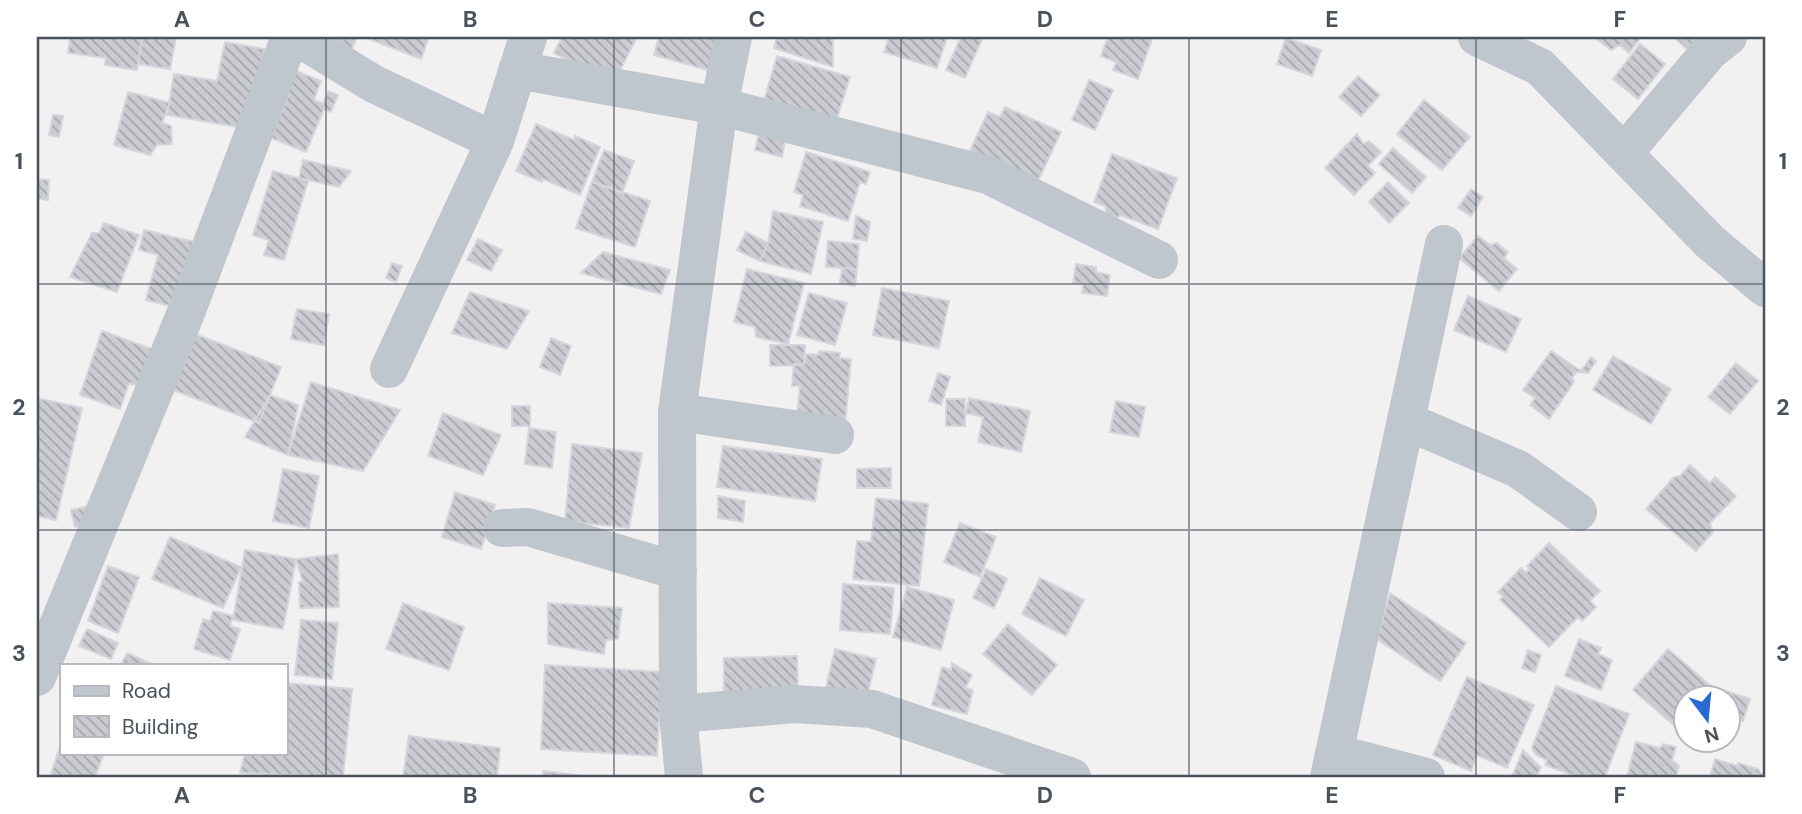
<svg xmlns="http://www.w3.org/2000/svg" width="1802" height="814" font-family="'DM Sans',sans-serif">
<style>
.building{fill:url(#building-back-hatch);stroke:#d5d6db;stroke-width:2}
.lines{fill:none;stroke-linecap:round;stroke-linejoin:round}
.minor{stroke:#bfc6ce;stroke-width:38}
.grid{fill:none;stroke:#49525c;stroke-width:2;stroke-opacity:0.55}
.neatline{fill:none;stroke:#49525c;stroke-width:2.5}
.grid-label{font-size:23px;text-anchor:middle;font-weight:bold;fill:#49525c}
</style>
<defs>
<pattern id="building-back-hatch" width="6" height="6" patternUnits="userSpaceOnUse" patternTransform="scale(1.75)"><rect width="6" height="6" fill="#caccd2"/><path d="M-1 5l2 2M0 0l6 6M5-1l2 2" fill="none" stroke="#a6a8ae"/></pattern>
</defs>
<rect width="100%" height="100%" fill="#f2f0f0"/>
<path class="building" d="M70 37H142L137 70 105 65 106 58 68 53Z
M142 37H176L170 69 138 64Z
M305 37H357L348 58Z
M364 37H429L421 59Z
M562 37H637L614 82 554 53Z
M659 37H721L711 71 654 55Z
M777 37H833V67L774 48Z
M889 37H947L937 68 884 52Z
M961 37H983L965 78 946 70Z
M1108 37H1146L1152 39 1138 79 1113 70 1116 62 1101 56Z
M1594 37H1641L1629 53 1620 45 1611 50Z
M1673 37H1712L1695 56Z
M1286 38 1321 50 1312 76 1277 64Z
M225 42 264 49 250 129 167 115 174 74 217 81Z
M1640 44 1665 64 1638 99 1613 79Z
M777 56 850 77 834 128 762 107Z
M294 70 321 81 314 100 323 104 328 91 338 95 331 112 324 109 306 152 271 138 289 93 285 92Z
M1358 76 1380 95 1361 116 1339 97Z
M1089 80 1113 90 1095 130 1072 120Z
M128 92 170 103 162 123 171 126 172 144 157 145 150 155 114 145Z
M1424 100 1470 137 1442 170 1397 134Z
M1005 107 1061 132 1039 179 966 159 988 112 1000 117Z
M53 115 63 116 59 137 49 135Z
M536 124 574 140 575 136 600 147 580 195 543 179 542 182 516 171Z
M759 133 785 139 782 157 755 150Z
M1357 134 1363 144 1369 141 1381 152 1368 166 1375 173 1354 195 1325 168Z
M1393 148 1426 177 1412 193 1379 164Z
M604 150 634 161 622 193 592 182Z
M806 152 870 172 866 184 860 182 848 221 800 206 803 195 794 192Z
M1112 154 1177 178 1158 229 1120 215 1116 220 1107 216 1105 206 1094 202Z
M303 160 351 171 339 187 299 178Z
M273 171 308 181 284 260 264 255 269 240 253 235Z
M37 179 49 180 48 200 37 198Z
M592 182 650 201 635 247 576 228Z
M1388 182 1409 203 1389 223 1369 202Z
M1471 189 1483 197 1471 216 1458 208Z
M773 211 823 222 811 274 760 261 768 243Z
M856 216 870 222 867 241 853 239Z
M104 223 139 235 117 292 70 277 92 233H99Z
M144 230 203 244 187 310 146 300 158 255 139 250Z
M746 232 768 243 760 261 737 250Z
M1478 236 1490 245 1497 243 1508 252 1504 258 1517 269 1499 291 1459 258Z
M478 239 502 250 491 271 467 260Z
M828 241 859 244 857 269 826 267Z
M603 252 670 270 661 294 581 273Z
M392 263 402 266 396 282 386 278Z
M1076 264 1096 267V272L1110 275 1107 296 1082 293 1083 284 1073 283Z
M842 268 857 269 855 286 840 283Z
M747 269 804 283 788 344 756 337 755 327 734 322Z
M882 288 949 301 939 348 873 335Z
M470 292 529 311 507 349 452 333Z
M809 293 847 303 835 345 797 335Z
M1468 296 1521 319 1506 352 1454 330Z
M297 309 329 314 324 345 291 339Z
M102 331 155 350 141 387 129 383 120 409 80 395Z
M195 334 281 367 259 423 173 390Z
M551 338 571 346 560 375 540 367Z
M770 345H805L804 365 770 366Z
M819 351 840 353 839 358 851 359 844 435 797 416 800 386H792L794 364 804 365 806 354 818 355Z
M1551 351 1581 371 1591 357 1596 361 1588 373 1577 372 1572 377 1574 382 1549 419 1530 405 1535 398 1523 390Z
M1613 356 1671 389 1651 424 1593 390Z
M1736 363 1758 381 1730 414 1708 397Z
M938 373 950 377 941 405 929 401Z
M311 382 400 410 363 471 288 455Z
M270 395 298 405 288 455 245 437Z
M37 398 82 408 56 520 37 516Z
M969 398 1030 411 1021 452 978 442 983 417 966 413Z
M946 399H965V426H946Z
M1116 401 1145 407 1139 437 1110 432Z
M512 406H530V426H512Z
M443 413 501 435 483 475 428 456Z
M529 428 556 432 552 468 525 464Z
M572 444 642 453 629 528 565 521Z
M723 446 822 459 815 501 717 487Z
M1690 465 1710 483 1715 477 1736 496 1710 523 1713 532 1696 551 1646 509 1674 477 1680 476Z
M891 468V488H857V469Z
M283 469 319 476 309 528 273 521Z
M455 492 495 505 481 549 442 537Z
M718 496 745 501 743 522 718 518Z
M876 498 928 504 919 586 853 579 857 541 871 542Z
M91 506 95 522 75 527 71 510Z
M960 523 996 537 980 577 944 562Z
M170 537 241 567 223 608 152 579Z
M1549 543 1600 591 1590 601 1596 607 1582 621 1578 617 1549 647 1500 600 1503 596 1498 592 1521 568 1526 573 1529 569 1527 566Z
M245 550 296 559 283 629 233 620Z
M338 554 339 607 300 608 299 582H303L296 559Z
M108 566 139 577 118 633 88 621Z
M986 569 1007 579 994 608 973 598Z
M1040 578 1084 600 1066 636 1022 614Z
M843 584 894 588 890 634 840 630Z
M907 587 954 600 941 650 893 637Z
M1390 593 1466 643 1440 681 1377 639Z
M403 603 464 627 449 670 386 649Z
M548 603 622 608 618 639 606 640 604 654 548 644Z
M213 611 233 616 230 626 240 629 230 660 194 649 203 619 210 621Z
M301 620 338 623 332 679 295 675Z
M1008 624 1057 665 1032 695 983 654Z
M87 629 118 643 111 659 79 646Z
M1579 639 1601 648 1598 654 1612 660 1601 690 1565 676Z
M835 649 876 659 866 701 825 691Z
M1668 649 1711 686 1701 698H1686V715L1676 727 1633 690Z
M1528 650 1541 655 1535 672 1522 668Z
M127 653 154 665H121Z
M797 656 798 697 724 699V658Z
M952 663 972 675 965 688 973 690 967 714 932 705 942 667 951 670Z
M545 665 662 672 657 756 541 749Z
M1467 677 1534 705 1507 768 1477 755 1471 771 1433 755Z
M285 683 352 689 343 777 240 773 245 753H285Z
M1556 686 1629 714 1605 777H1578L1545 765 1547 760 1536 755 1532 748Z
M1716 688 1750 699 1743 721 1737 719 1735 726 1728 724V698H1713Z
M409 736 500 748 497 777H403Z
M1636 742 1660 748 1663 744 1676 747 1672 760 1679 766 1676 777H1627Z
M61 743V753H104L95 777H50Z
M1523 750 1541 768 1536 777H1512Z
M1715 759 1737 766 1738 763 1758 769 1764 777H1710Z
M543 771 593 777H543Z"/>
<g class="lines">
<path class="minor" d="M297 37 374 84 495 141 528 37
M1477 37 1540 67 1710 242 1765 288
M517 70 719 106 988 175 1159 260
M1624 153 1710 51 1728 37
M389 369 495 141
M677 412 835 435
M1406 421 1518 469 1578 512
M502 528 528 527 678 571
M37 677 187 310 290 37
M678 714 795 704 872 709 1072 777
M1334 753 1426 777
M684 777 678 714 677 412 719 106 733 37
M1329 777 1444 244"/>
</g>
<path class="grid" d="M326 37V777M614 37V777M901 37V777M1189 37V777M1476 37V777M37 284H1765M37 530H1765"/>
<rect width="1802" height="814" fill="none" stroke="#ffffff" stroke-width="77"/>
<rect x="60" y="664" width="228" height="91" fill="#ffffff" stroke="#b6babe" stroke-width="2"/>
<rect x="74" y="686" width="35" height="10" fill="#bfc6ce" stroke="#b6babe" stroke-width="2"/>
<text x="122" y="698" font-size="21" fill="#49525c">Road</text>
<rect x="74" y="716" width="35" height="21" fill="url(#building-back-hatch)" stroke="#b6babe" stroke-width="2"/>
<text x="122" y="734" font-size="21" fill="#49525c">Building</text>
<g transform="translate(1707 719) rotate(164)"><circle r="33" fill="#ffffff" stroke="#b6babe" stroke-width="2"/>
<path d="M0-5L12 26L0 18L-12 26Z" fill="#2869d4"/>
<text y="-10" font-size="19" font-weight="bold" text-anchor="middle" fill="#49525c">N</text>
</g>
<rect x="38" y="38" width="1726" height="738" class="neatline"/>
<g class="grid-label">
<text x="182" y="27">A</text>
<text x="470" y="27">B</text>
<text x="757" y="27">C</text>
<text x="1045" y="27">D</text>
<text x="1332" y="27">E</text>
<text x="1620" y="27">F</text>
<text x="19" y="169">1</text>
<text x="1783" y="169">1</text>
<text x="19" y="415">2</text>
<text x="1783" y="415">2</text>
<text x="19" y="661">3</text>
<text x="1783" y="661">3</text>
<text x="182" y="803">A</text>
<text x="470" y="803">B</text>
<text x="757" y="803">C</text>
<text x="1045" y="803">D</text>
<text x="1332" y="803">E</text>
<text x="1620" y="803">F</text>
</g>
</svg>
